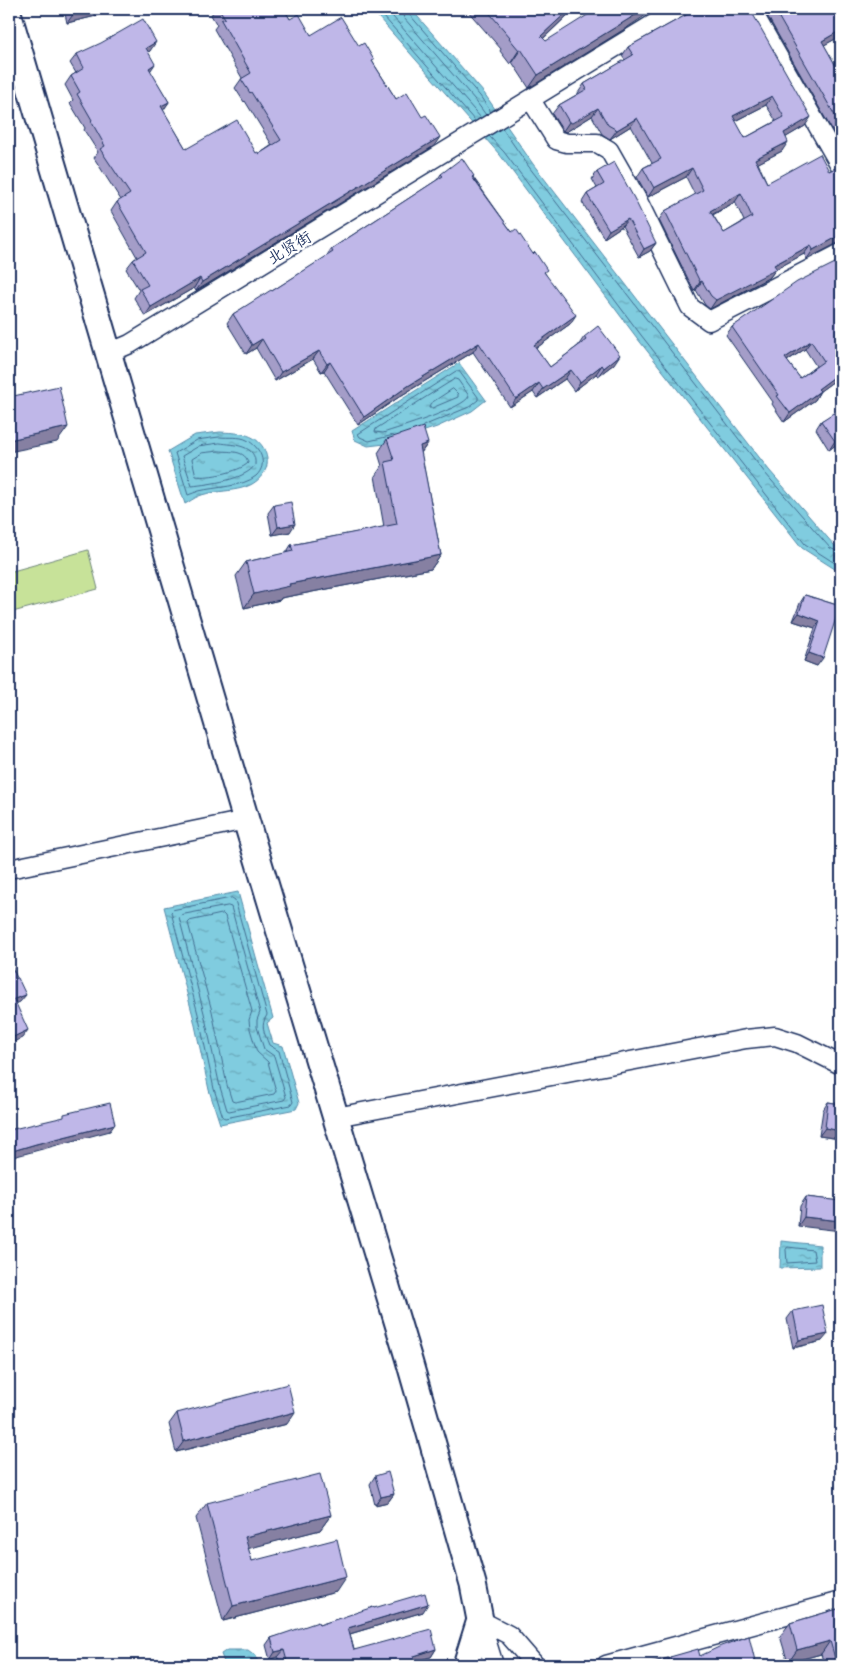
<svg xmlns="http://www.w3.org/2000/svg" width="850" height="1674" font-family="Dekko,'LXGW WenKai TC',sans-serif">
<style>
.green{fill:#c7e299;stroke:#71887c}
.water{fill:url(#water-ripples);stroke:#588dab}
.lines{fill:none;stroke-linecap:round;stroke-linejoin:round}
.shore{stroke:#436e92;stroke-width:1}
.street-casing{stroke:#1b2f5e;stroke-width:21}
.secondary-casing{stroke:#1b2f5e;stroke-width:29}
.street{stroke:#fff;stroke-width:18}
.secondary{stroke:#fff;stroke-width:25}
.wall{fill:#a49dc8;stroke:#1b2f5e;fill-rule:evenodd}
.shaded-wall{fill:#8680a2;stroke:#1b2f5e}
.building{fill:#bfb7e8;stroke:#1b2f5e;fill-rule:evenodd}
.labels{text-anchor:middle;stroke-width:4.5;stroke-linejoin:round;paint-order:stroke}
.street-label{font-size:16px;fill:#1b2f5e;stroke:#fff}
</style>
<defs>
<pattern id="water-ripples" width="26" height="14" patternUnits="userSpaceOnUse" patternTransform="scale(1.25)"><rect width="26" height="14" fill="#80ccdf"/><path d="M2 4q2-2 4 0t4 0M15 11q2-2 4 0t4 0" fill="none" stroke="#68a6b8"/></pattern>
</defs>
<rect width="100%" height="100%" fill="#fff"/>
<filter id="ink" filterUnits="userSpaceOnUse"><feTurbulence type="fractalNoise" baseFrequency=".02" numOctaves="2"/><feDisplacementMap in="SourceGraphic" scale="10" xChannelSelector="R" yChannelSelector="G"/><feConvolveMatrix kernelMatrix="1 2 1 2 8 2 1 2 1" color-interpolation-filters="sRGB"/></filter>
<g filter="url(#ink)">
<path class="green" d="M88 550 98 589 9 613V572Z"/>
<path class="water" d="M371 9H411L484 93 533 164 769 470 834 545 841 549V573L802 548 637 338 500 155Z
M459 363 486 400 472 411 437 427 385 444 368 446 355 440 352 431Z
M220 432C236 433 255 432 264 449 268 458 269 466 263 474 249 495 219 488 199 496 194 498 189 502 185 504L168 451 195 435Z
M238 892 273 1018 267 1023 273 1043 283 1046 299 1103 296 1109 220 1124 209 1090 193 1016 164 907Z
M781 1241 820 1245V1267L780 1268Z
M227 1650H248L256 1656 259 1665H225L221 1654Z"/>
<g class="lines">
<path class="shore" d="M377 9 475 121
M386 9 481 118
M401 9 404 18 475 100 486 115
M408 9 409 14 480 96 491 112
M502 128 529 167 765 473 830 548 841 553
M489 136 504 152 641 335 805 544 841 567
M455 379 458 380 469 396C465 408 398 428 383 433L375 432 376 429Z
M453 389 458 394V397L432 408H429L430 404Z
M394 435 369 441 360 437 358 434 456 371H459L478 397V400L469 407 423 426
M220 437C228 438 240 436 247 440 260 447 269 464 256 476 243 487 215 487 199 491 195 492 192 494 188 495L175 453 197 440Z
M220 443C235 445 257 445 255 465 245 480 209 484 192 486L182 456 199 446Z
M220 451C230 452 246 450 248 463 239 472 208 478 196 476L192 459 202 453Z
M232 898 235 900 267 1015C260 1026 264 1032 269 1045L279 1051 293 1102 291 1105 225 1118 223 1117 214 1089 198 1014 171 912 173 910Z
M228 906 231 907 260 1012 257 1020V1027L264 1049 274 1056 286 1097 284 1100 229 1111 227 1110 220 1087 204 1013 179 917 181 915Z
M223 914 225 916 252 1011 249 1020 250 1029 257 1052 268 1062 276 1091 274 1094 235 1102 232 1101 227 1085 212 1011 188 923 190 921Z
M788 1247 813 1250 815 1261 787 1263 786 1250Z"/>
<defs>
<path id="street" d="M751 9 841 167
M531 100 556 140 567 143H597L609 150 638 201 690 307 709 321 841 253
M109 353 130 344 678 9
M9 869 246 820
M336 1117 746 1039 775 1036 797 1043 841 1065
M480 1620 509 1635 535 1665
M480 1620 494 1665
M606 1665 841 1601"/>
<path id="secondary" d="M9 16 246 820 408 1357 473 1584 480 1620 466 1665"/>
</defs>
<use href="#street" class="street-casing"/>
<use href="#secondary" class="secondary-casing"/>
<use href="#street" class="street"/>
<use href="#secondary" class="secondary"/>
</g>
<path class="wall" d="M64 9H101L96 16 67 23Z
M215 9H284L290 19 311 35 359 46 372 61 396 99 434 146 196 291 194 288 145 316 134 298 139 290 126 269 133 260 137 257 111 211 117 202 121 200 94 158 98 152 84 130 85 128 70 103 73 100 65 85 71 76 76 73 70 63 77 54 150 51 148 52 150 71 169 102 163 110 186 149 256 153 259 154 272 145 245 101 244 102 235 88 242 78 214 29 217 25 211 15Z
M466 9H574L543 39 546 41 628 27 529 88 512 62 510 64 500 51 501 49Z
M697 9 805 126 786 137 782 151 758 163 767 183 829 171 841 166V243L836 244 807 259 804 254 776 269 770 277 710 309 705 305 696 290 694 291 659 220 665 211 695 195 686 177 648 197 637 177 643 168 652 163 631 126 610 139 602 134 592 116 566 132 563 131 552 114 559 105 578 94V93L584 84 625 60 622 56 628 47ZM766 105 776 121 745 138 735 121ZM735 202 744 221 724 233 713 215Z
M765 9H841V36L824 45 841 75V146L764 10Z
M597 172 656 243 650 251 639 257 622 226 604 238 582 202 587 194 597 188 592 179Z
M441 174 474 176 473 177 512 232 545 273 570 324 536 348 550 367 578 346 584 337 614 364 598 376 596 374 574 391 565 379 537 398 533 392 510 407 473 352 402 395 358 425 324 371 321 372 313 359 275 381 256 348 246 354 227 323 233 314 272 291 326 257 331 249 437 180Z
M841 260V376L820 391 815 400 784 422 772 404 773 402 726 335 732 327ZM805 349 816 366 800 378 787 361Z
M841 410V441L829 450 816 429 821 421Z
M387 439 428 443 421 453 441 555 431 569 281 598 280 600 244 608 236 576 246 562 286 553 291 545 384 527 375 476 382 466 378 453Z
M274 505 290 532 272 535 268 513Z
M805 595 840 606 817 666 804 661 815 628 793 621 800 603Z
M841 1031V1047H839Z
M828 1102 841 1104V1139L819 1136 823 1110Z
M806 1197 839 1201 798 1226 800 1206Z
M841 1243V1289L836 1251Z
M793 1311 822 1341 793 1348 787 1319Z
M177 1413 287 1424 176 1452 169 1424Z
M375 1476 394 1494 388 1502 375 1505 370 1484Z
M207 1503 331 1515 320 1530 248 1548 252 1561 336 1592 223 1621 196 1518Z
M374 1608 423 1612 350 1634 354 1650 436 1649 431 1657 416 1661 417 1665H281L278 1657 270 1660 266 1645 271 1638 319 1625Z
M841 1608V1665H824L821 1654 788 1663 780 1636 790 1623Z
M700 1656 756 1665H664L670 1657Z"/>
<path class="shaded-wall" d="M77 9H101L96 16 67 23Z
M570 9H574L532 49 541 36Z
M645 9H655L628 27 529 88 538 75Z
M841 30V36L815 50 822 41Z
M156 42 150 51 139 57 146 48Z
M521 49 512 62 510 64 519 50Z
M155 64 149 73V68Z
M772 96 766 105 727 125 733 116Z
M169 102 163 111 161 106Z
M598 108 592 116 566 132 563 131 569 122Z
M811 117 805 126 778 142 784 133Z
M637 118 631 126 610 139 617 130Z
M440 137 434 146 196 291 202 282Z
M788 142 782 151 749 168 755 159Z
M692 168 686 177 648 197 654 188Z
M741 193 735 202 704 219 710 211Z
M628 219 622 226 604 238 609 230Z
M841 235V243L836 244 807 259 813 250Z
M656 243 650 251 639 257 644 249Z
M811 245 804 254 776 269 770 277 710 309 716 300 774 265Z
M200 278 194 288 145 316 151 307Z
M702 281 696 290 694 291 700 282Z
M576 315 570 324 528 354 534 345Z
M262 339 256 348 246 354 252 345Z
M811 341 805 349 779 366 785 358Z
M479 343 473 352 402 395 358 425 364 417 408 386Z
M319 351 313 359 275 381 281 372Z
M620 355 614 364 598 376 604 368Z
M330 362 324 371 321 372 327 364Z
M602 365 596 374 574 391 580 382Z
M571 370 565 379 537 398 543 389Z
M841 372V376L812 397 818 389Z
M539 383 533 392 510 407 516 399Z
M820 391 815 400 784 422 790 413Z
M68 427 57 442 9 452V440Z
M841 437V441L829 450 835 441Z
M428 443 418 457 420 446Z
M295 524 290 532 272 535 278 527Z
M441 555 431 569 281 598 280 600 244 608 254 594 289 584Z
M799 613 820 621 815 628 793 621Z
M809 653 823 658 817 666 804 661Z
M26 995 20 1002 9 1007 14 999Z
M28 1030 22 1038 9 1044V1039Z
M115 1124 110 1131 9 1158V1152L36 1144Z
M825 1128 841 1131V1139L819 1136Z
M804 1217 841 1221V1231L798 1226Z
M828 1334 822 1341 793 1348 799 1340Z
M295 1412 287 1424 176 1452 184 1441Z
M394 1494 388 1502 375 1505 381 1497Z
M331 1515 320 1530 235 1552 245 1537Z
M346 1577 336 1592 223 1621 233 1606Z
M428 1604 423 1612 343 1636 348 1628Z
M830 1641 821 1654 788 1663 797 1650Z
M436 1649 431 1657 409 1663 414 1656Z
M284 1650 278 1657 270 1660 275 1652Z"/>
<path class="building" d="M219 9H284L290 19 299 14 311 35 341 17 359 46 364 43 374 60 372 61 396 99 407 92 422 117 426 115 440 137 202 282 200 278 151 307 140 289 148 285 133 260 146 252 117 202 130 194 100 149 105 146 91 121 92 120 77 94 80 92 71 76 84 68 77 54 101 43 143 19 156 42 146 48 155 64 149 68 169 102 161 106 186 149 237 120 256 153 258 152 259 154 281 140 251 92 250 93 241 79 251 73 221 20 225 18Z
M486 9H570L541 36 546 41 597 9H645L538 75 521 49 519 50 509 38 510 37Z
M697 9H750L811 117 784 133 788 142 755 159 767 183 820 154 829 171 840 166H841V235L813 250 811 245 774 265 777 269 716 300 711 296 702 281 700 282 665 211 703 190 692 168 654 188 643 168 661 159 637 118 617 130 608 125 598 108 572 123 569 122 559 105 587 89 584 84 633 55 628 47ZM772 96 784 117 745 138 733 116ZM741 193 752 217 724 233 710 211Z
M774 9H841V30L822 41 841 75V126Z
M462 158 474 176 472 177 512 232 516 229 533 254 535 252 547 270 544 272 576 315 534 345 550 367 586 340 584 337 598 326 620 355 604 368 602 365 580 382 571 370 543 389 539 383 516 399 479 343 408 386 364 417 330 362 327 364 319 351 281 372 262 339 252 345 233 314 271 290 272 291 333 252 331 249 443 176 441 174Z
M614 162 634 198 656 243 644 249 628 219 609 230 587 194 604 184 597 172Z
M841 260V372L818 389 820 391 790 413 777 396 779 395 732 327 797 282ZM811 341 824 361 800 378 785 358Z
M59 386 68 427 9 440V397Z
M838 410 839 411 841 410V437L835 441 821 421Z
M423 427 428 443 420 446 441 555 289 584 290 586 254 594 246 562 293 551 291 545 397 524 385 462 394 460 387 439Z
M291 502 295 524 278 527 274 505Z
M805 595 840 606 823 658 809 653 820 621 799 613Z
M9 960 17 978H18L26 995 14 999 28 1030 9 1039Z
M828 1102 841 1104V1131L825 1128Z
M110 1103 115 1124 36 1144 9 1152V1130L64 1117V1114Z
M806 1197 841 1201V1221L804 1217Z
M822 1305 828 1334 799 1340 793 1311Z
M288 1384 295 1412 184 1441 177 1413Z
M388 1472 394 1494 381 1497 375 1476Z
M320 1474 331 1515 245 1537 252 1561 337 1539 346 1577 233 1606 207 1503Z
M425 1593 428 1604 348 1628 354 1650 431 1629 436 1649 414 1656 417 1665H288L284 1650 275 1652 271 1638 318 1622 319 1625 373 1607 374 1608Z
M841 1608V1665H837L830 1641 797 1650 790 1623Z
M749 1636 756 1665H672L670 1657 698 1649 700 1656 721 1646Z"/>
</g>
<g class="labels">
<g class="street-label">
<text transform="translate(289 247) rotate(-31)" y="6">北贤街</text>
</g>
</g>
<rect width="850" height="1674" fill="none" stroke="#fff" stroke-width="30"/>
<rect x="15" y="15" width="820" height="1644" fill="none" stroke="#1b2f5e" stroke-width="2" filter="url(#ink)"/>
</svg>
